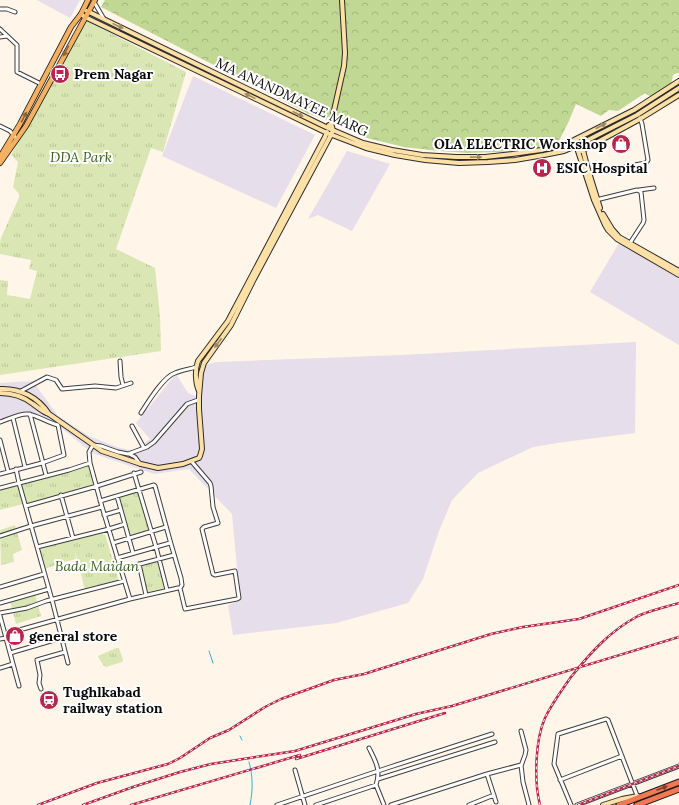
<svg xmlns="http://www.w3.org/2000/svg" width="679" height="805" font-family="Lora,serif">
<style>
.industrial{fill:#e6deea}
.grass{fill:url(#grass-tufts)}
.forest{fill:url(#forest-crowns)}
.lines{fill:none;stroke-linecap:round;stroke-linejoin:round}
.stream{stroke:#37b0ca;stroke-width:1}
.street-casing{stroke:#3d3d3d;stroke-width:5}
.secondary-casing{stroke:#2c2c2c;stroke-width:6}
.primary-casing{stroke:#1b1b1b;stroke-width:6}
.highway-casing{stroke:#1b1b1b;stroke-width:7}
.street{stroke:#fff;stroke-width:3}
.secondary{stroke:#fde0a5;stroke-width:4}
.primary{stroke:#f6b061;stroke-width:4.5}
.highway{stroke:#f27853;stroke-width:5}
.rail-casing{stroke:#b7264e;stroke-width:2.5}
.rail{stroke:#fff;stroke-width:1;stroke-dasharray:3;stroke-linecap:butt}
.oneway{fill:#9c8a67}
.oneway2{fill:#8c653a}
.oneway3{fill:#7e412e}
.labels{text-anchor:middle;stroke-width:4;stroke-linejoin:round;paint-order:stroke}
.poi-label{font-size:14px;font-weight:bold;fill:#0a0a0a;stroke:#fff;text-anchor:start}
.street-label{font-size:14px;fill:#0a0a0a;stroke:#fff}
.park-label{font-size:14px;font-style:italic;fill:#3a601d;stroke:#fff}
</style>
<defs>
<pattern id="grass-tufts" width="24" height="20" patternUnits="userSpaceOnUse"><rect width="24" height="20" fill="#dae7b4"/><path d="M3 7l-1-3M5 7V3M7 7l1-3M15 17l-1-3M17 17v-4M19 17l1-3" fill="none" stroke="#bac599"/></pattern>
<pattern id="forest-crowns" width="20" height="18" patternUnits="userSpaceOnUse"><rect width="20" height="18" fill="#c1d794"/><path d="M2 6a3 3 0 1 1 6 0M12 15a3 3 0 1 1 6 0" fill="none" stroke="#a4b77e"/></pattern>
</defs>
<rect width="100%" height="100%" fill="#fff5e8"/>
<path class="industrial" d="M37 0H80L70 18Z
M193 76 315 135 276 208 162 156Z
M347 151 390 164 352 231 318 215 308 219Z
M619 243 679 277V345L590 292Z
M636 342 635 433 564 442 533 447 478 473 452 500 439 531 423 579 408 603 336 623 233 635 228 605 240 601 232 514 189 469 154 474 92 453 53 421 27 416 0 422V383L33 381 58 416 89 436 117 447 134 451 150 439 136 423 176 374 188 393 200 398 198 382 201 366 217 362 402 355Z"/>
<path class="grass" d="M87 21 186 72 163 152 151 148 116 249 155 268 160 316 161 351 0 375V280L8 281 7 295 30 299 37 271 29 269 31 260 0 254V243L1 238 20 195 13 187 18 162 11 155Z
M90 464 96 484 79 488 27 505 20 483Z
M18 485 23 504 0 510V490Z
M138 491 150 533 128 539 117 497Z
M15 525 22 550 13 554 14 562 1 565 0 530Z
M103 532V535L105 534 119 581 85 590 75 551 76 559 64 562 45 569 39 548Z
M157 560 164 588 146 593 138 566Z
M35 594 41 616 16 624 10 601Z
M116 648H119L123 660 122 662 106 667 104 666C102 662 99 660 98 656Z"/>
<path class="forest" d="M105 0H679V73H677L673 75 671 84 651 97 645 93 618 111 609 110 601 116 576 104 568 123 558 143 520 151 468 153 439 151 404 147 367 138 359 134 338 123 309 114 101 7Z"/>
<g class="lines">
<path class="stream" d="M209 651 213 663
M240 736 242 740
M249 762C253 776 253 790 250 805"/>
<defs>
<path id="street" d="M94 2 104 19
M0 9H7L15 12
M0 29 17 45V72L41 84
M0 37 7 36
M0 126 10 131 17 139
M588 173 646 163 648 160 642 124 640 118
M639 190 654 188
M596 200 637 190 641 192 644 220 643 223 630 243
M120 361 121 377 123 385
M21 391 47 377 56 380 62 389 95 386 116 388 131 383
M141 413C148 402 163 377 175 373 182 370 190 369 196 367
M30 414 46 475
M13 418 25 467
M0 422C7 420 20 413 28 414 37 415 48 423 58 425L64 455 42 463 0 474
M132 426 144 448
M0 440 8 471
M129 454 135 457 140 464
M90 463 89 452 93 445 101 446 118 452 128 454 147 447 154 442 187 404 198 400
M16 469 19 483 52 600 68 663
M134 473 156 547 167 590
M0 488 69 470 90 463 102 507 130 599 178 588H180L185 609 237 599 239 598 235 571 215 575 213 574 202 529 204 527 218 523 213 507 211 486 210 483 192 462
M61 495 73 538
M117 496 133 553
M100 501 154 485 155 486 171 544 181 578 182 585 180 588
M26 506 97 486 141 472
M104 515 121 510
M0 536 31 526 102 507
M113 543 166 527
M37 547 109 529 125 524
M117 558 170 543
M139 564 146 595
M121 569 174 555
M0 587 44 574
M0 603 49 589
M0 613 27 608 46 601 124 581
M0 616 19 686
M5 634 130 599
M0 639 6 638
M10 653 61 638
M0 668 13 664
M41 689 39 683 40 675 37 660 65 652
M521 731 526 750 525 755 521 766
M369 748C376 762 381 770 376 785
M295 770 305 805
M487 774 521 765 523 782 529 805
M378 779 495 742
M560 780 622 756
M277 805 387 768 492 734
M316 805 376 785 384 805
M391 805 487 774 496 802
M469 805 494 795
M571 805 554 764 558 734 606 719 608 720 638 798
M577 805 679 766"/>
<path id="secondary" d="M87 11 328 128 363 143 392 150 422 155 456 157H485L512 154 541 150 561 145 574 140 634 110 679 81
M81 14 85 17 327 133 366 148 395 155 425 160 459 163 488 162 515 160 544 155 564 151 576 146 637 115 679 88
M329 125 331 124 344 66 345 53 342 0
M581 142 587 166 600 208
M576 145 594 200 605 225 608 230 617 239 679 275
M581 151 640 119 679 95
M603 214 612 229 619 237 679 271
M0 389C20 388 38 397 49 414
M199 391C195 382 195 369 198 361L228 321 325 137 327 132
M0 393C12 393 23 396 33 404 39 408 43 412 49 414L102 451 141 464 158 468 183 464 199 458 200 456 202 449 199 409V396L201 373 204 363 231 325 254 279 331 135 333 130 331 124
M603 805 622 799 638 796"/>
<path id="primary" d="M0 157 20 124 71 27 81 14 88 0
M0 163 26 126 95 0"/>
<path id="highway" d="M619 805 679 782
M637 805 679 789"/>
</defs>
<use href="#street" class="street-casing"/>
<use href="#secondary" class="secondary-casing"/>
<use href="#primary" class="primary-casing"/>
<use href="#highway" class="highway-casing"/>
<use href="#street" class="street"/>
<use href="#secondary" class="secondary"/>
<use href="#primary" class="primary"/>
<use href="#highway" class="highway"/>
<defs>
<path id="rail" d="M296 759 445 713
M38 805 97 783 168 764 180 758 210 738 229 730 265 707 281 699 334 680 364 674 491 634 523 627 579 619 679 585
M83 805 133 787 180 772 211 764 295 751 416 714 452 706 679 637
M131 805 300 755
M540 805C534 782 535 740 545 718 552 703 562 690 571 677 591 652 610 631 638 616 651 610 666 607 679 603
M578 805 679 766"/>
</defs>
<use href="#rail" class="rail-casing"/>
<use href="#rail" class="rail"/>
</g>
<defs><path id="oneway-solid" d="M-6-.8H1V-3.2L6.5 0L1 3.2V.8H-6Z"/></defs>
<g class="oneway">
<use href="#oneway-solid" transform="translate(118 26) rotate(26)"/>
<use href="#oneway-solid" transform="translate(250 96) rotate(-154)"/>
<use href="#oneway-solid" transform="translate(298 114) rotate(26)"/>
<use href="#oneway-solid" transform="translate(601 126) rotate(-27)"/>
<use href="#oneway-solid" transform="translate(476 157) rotate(-1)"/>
<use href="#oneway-solid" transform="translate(218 343) rotate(127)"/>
</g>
<g class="oneway2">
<use href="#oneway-solid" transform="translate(66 51) rotate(118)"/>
<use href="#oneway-solid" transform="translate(24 117) rotate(-63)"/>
</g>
<use class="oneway3" href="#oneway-solid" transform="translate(662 788) rotate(-21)"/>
<defs>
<symbol id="bus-disc" viewBox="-11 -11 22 22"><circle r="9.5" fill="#b7264e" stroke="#fff"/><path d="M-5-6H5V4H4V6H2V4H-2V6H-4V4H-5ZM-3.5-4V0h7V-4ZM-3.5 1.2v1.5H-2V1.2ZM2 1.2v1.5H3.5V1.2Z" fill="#fff"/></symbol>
<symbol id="shop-disc" viewBox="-11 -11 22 22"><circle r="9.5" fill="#b7264e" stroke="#fff"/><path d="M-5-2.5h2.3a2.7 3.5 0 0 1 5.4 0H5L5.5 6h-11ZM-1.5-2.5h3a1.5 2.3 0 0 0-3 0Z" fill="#fff"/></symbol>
<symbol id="hospital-disc" viewBox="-11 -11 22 22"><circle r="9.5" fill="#b7264e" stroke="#fff"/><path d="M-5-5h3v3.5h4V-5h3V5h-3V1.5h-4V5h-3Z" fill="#fff"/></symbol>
<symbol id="station-disc" viewBox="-11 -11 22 22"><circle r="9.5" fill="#b7264e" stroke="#fff"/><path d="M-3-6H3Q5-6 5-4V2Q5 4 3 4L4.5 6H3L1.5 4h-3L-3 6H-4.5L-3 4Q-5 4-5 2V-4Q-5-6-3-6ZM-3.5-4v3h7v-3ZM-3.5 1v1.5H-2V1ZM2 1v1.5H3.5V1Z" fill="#fff"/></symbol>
</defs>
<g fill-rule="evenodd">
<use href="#bus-disc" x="49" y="63" width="22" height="22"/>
<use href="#shop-disc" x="610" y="133" width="22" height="22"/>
<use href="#hospital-disc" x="531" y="157" width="22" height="22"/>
<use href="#shop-disc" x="4" y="625" width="22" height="22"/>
<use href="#station-disc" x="38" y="689" width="22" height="22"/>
</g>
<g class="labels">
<g class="poi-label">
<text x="74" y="79">Prem Nagar</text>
<text x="607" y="149" text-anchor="end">OLA ELECTRIC Workshop</text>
<text x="556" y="173">ESIC Hospital</text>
<text x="29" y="641">general store</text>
<text x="63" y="697">Tughlkabad<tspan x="63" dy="16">railway station</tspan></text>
</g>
<g class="street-label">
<text transform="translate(292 97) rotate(25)" y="5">MA ANANDMAYEE MARG</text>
</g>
<g class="park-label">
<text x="81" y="162">DDA Park</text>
<text x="97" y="571">Bada Maidan</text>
</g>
</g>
</svg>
